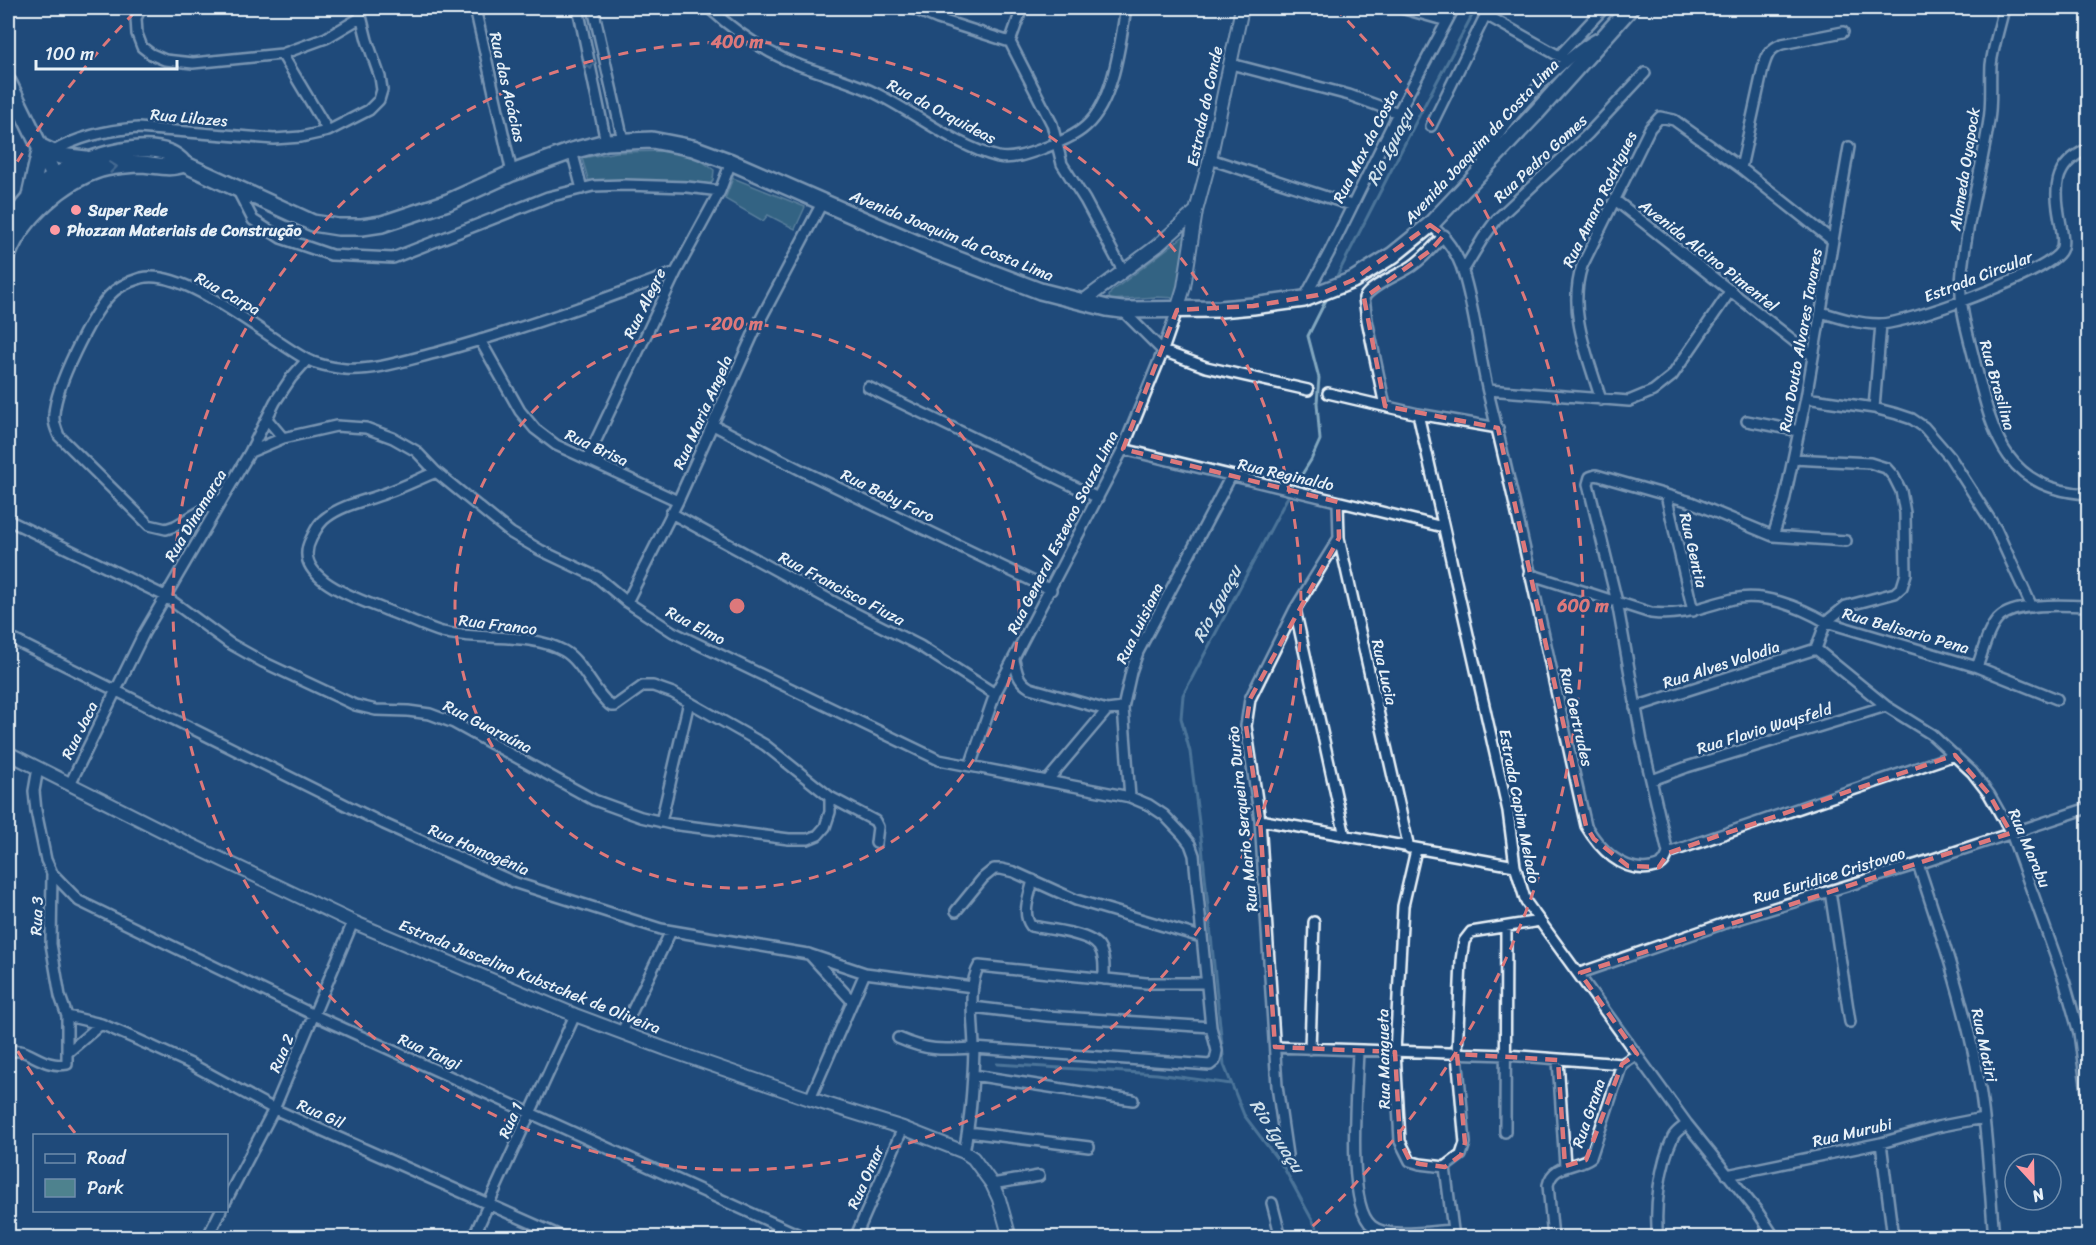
<svg xmlns="http://www.w3.org/2000/svg" width="2096" height="1245" font-family="Sriracha,sans-serif">
<style>
.green{fill:#4e828e;stroke:#9bbac3;stroke-width:1.5}
.lines{fill:none;stroke-linecap:round;stroke-linejoin:round}
.stream{stroke:#82a7bf;stroke-width:3}
.minor-casing{stroke:#e8f1f8;stroke-width:14}
.tertiary-casing{stroke:#e8f1f8;stroke-width:16}
.primary-casing{stroke:#e8f1f8;stroke-width:20}
.minor{stroke:#1f4a7a;stroke-width:9}
.tertiary{stroke:#1f4a7a;stroke-width:12}
.primary{stroke:#1f4a7a;stroke-width:15}
.oneway{stroke:#6f8dac}
.marked{fill:none;stroke:#dd787b;stroke-width:4.5;stroke-dasharray:12 8;stroke-linejoin:round}
.ring{fill:none;stroke:#dd787b;stroke-width:3;stroke-dasharray:10 8}
.poi-dot{fill:#ff9aa2;stroke:#1f4a7a;stroke-width:2}
.labels{text-anchor:middle;stroke-width:5;stroke-linejoin:round;paint-order:stroke}
.street-label{font-size:16px;fill:#e8f1f8;stroke:#1f4a7a}
.poi-label{font-size:16px;font-weight:bold;fill:#e8f1f8;stroke:#1f4a7a;text-anchor:start}
.water-label{font-size:18px;font-style:italic;fill:#cedfea;stroke:#1f4a7a}
.centre{fill:#dd787b;stroke:#1f4a7a;stroke-width:3}
.ring-label{font-size:18px;text-anchor:middle;font-weight:bold;fill:#dd787b;stroke:#1f4a7a;stroke-width:5;stroke-linejoin:round;paint-order:stroke}
</style>
<rect width="100%" height="100%" fill="#1f4a7a"/>
<filter id="ink" filterUnits="userSpaceOnUse"><feTurbulence type="fractalNoise" baseFrequency=".0167" numOctaves="2"/><feDisplacementMap in="SourceGraphic" scale="12" xChannelSelector="R" yChannelSelector="G"/><feConvolveMatrix kernelMatrix="1 2 1 2 8 2 1 2 1" color-interpolation-filters="sRGB"/></filter>
<g filter="url(#ink)">
<path class="green" d="M667 151 699 159 714 170 713 180 709 186 589 182 582 158 617 152Z
M733 178 805 207 795 229 768 215 763 221 725 199Z
M1185 235 1190 242 1179 298 1156 297 1110 300 1109 296 1111 292Z"/>
<g class="lines">
<path class="stream" d="M1335 280 1424 106 1476 8
M997 1064 1157 1074 1231 1084
M1322 1238 1284 1168 1244 1115 1224 1065 1202 846 1190 752 1181 718 1183 695 1286 500 1311 460 1320 440 1317 403 1319 378 1308 336 1329 294"/>
<defs>
<path id="minor" d="M141 8 136 18 137 34 142 47 151 54 165 60 193 63 282 54 326 38 360 18
M475 8 512 173
M578 8 606 142
M593 8 623 140
M709 8C731 28 756 46 784 59 813 72 844 78 873 92 913 111 955 146 998 157 1012 160 1028 154 1042 149 1057 143 1074 137 1086 126 1114 101 1120 43 1126 8
M912 8 938 19 1010 42 1052 124 1062 164 1085 200 1123 271
M1401 8 1447 21
M2004 8C2000 26 1993 46 1991 65 1990 83 1992 102 1989 120 1981 174 1965 228 1961 282 1959 309 1969 337 1975 363 1993 433 2003 489 2088 494
M1486 15 1566 60
M1010 42 1022 8
M282 54 328 131
M1559 56 1604 8
M1231 64 1349 95 1398 113
M1431 126 1489 8
M572 151 582 189
M52 152C79 136 107 130 138 128L274 139 301 137 328 131 369 110 379 100 382 90 380 77 367 40 359 8
M1210 159 1351 205
M1482 166C1493 129 1563 56 1598 38
M1741 168 1763 68C1767 55 1769 49 1782 44L1843 32
M237 189 253 220 281 238 331 255 393 258 548 197 593 186 625 185 687 187 720 191
M1615 200 1813 356
M1430 225C1445 236 1458 254 1463 272 1475 311 1479 353 1488 392 1524 536 1553 681 1586 826 1599 848 1622 873 1651 868 1661 866 1665 863 1668 853L1642 741 1617 602 1588 484 1590 477 1596 475 1691 502 1773 536 1846 541
M1463 271 1483 238 1497 219 1588 134 1645 73
M1304 299 1329 253 1398 113 1454 8
M1122 310 1163 351 1206 367 1308 390
M1821 312C1840 318 1859 324 1879 324 1908 324 2045 274 2060 252 2065 244 2062 234 2061 225 2054 190 2052 165 2088 149
M480 340 520 411 535 429 556 445 678 501
M868 387 1098 498
M1488 390 1629 401 1653 391 1672 376 1731 290
M1328 393 1418 414 1498 428
M1806 398 1874 408 1897 414 1912 419 1924 427 1950 457 1996 529 2032 607
M1601 400C1588 356 1567 311 1582 266L1650 128 1660 117 1674 120 1741 168 1832 240
M1385 406 1367 320 1364 298C1371 285 1399 275 1412 266 1425 257 1434 246 1444 235
M1874 408 1881 324
M1418 414 1508 811 1515 866 1526 902 1687 1124 1757 1211 1775 1238
M267 419 283 438
M1747 421 1799 431
M713 425 803 471 1051 590
M1123 449 1443 527
M250 452 283 438 336 426 366 428 393 438 416 451 436 472 511 533 540 550 597 577 627 602 673 632 939 760 1130 797 1149 805 1164 815 1183 835 1190 844 1194 855 1211 1027 1217 1051 1215 1061 1210 1065 974 1048C941 1050 928 1051 898 1038
M587 459 676 272 720 191 731 162
M1793 459 1870 463 1886 468 1894 477 1901 491 1905 513 1906 574 1902 587 1895 593 1846 606 1826 622 1816 649
M1666 495 1693 611
M222 499 175 526 166 529 149 525 59 436C56 429 53 422 54 414 56 385 90 317 109 296 117 287 131 281 141 278 185 267 267 338 306 359 316 364 333 368 345 369 376 371 410 359 439 352 519 330 598 302 676 272
M1338 502 1339 538 1409 848
M671 513 845 608 920 646 995 694
M8 520 165 596 229 643 263 662 355 705 376 710 408 711 430 714 454 723 594 800 641 817 671 824 789 839H808L818 835 825 827 830 812V797L765 745 673 693 653 686H643L615 706H611C593 692 583 662 564 651 530 632 480 641 442 632 425 627 408 618 391 612 365 601 289 580 311 539 315 531 319 522 327 517 344 504 366 501 386 493 403 487 419 479 436 472
M1773 536 1784 502 1806 398 1849 147
M1529 574 1651 613C1684 617 1702 606 1733 599 1763 592 1800 607 1826 622L1977 667 2057 699
M627 602 678 501 756 328 822 203
M1295 609 1345 836
M8 637 384 824 516 883 661 929 808 954 865 973 973 987
M1816 649 1886 706 1931 734 1972 772 1989 794 2011 833 2064 980 2079 1033 2088 1099
M1014 660C1017 673 1018 681 1030 688L1107 710 1123 708
M1977 667C1983 652 1987 631 1998 619 2013 602 2066 605 2088 606
M1635 707 1816 649
M970 766 995 694 1123 449 1161 356 1177 310
M1652 780 1687 767 1886 706
M1047 781 1107 710
M70 784 144 633 250 452 275 402 291 378 307 360
M830 797 875 821 878 827 876 843
M1130 797 1123 708 1131 672 1138 652 1231 476
M1260 820 1515 866
M661 822 689 702
M1416 850 1403 906 1395 1052 1400 1141 1410 1161 1420 1164 1445 1167 1454 1238
M1668 853 1955 755
M1918 864C1940 930 1962 996 1976 1065 1987 1121 1989 1180 1994 1238
M52 873 79 901 314 1015 806 1238
M1033 880C1030 895 1021 913 1031 926 1047 929 1090 933 1099 947 1105 956 1104 968 1104 979
M1830 891 1850 1022
M956 911 983 878 994 869H1001L1014 872 1076 900 1201 937
M809 954 852 1001
M1580 973 1725 923 1918 864 2088 808
M973 1007 1047 1016 1211 1027
M67 1016 101 1024 136 1039 191 1064 274 1109 565 1238
M622 1032 671 931
M1275 1047 1506 1055 1622 1064
M1310 1049 1314 922
M1358 1051C1357 1085 1345 1205 1372 1226 1388 1239 1432 1231 1453 1230
M8 1053C26 1043 40 1069 67 1064V1016L60 996 51 944 52 873 46 860 36 811 34 791 38 768
M67 1053 101 1024
M1558 1060 1565 1166
M973 1075 1133 1100
M810 1099 865 973
M968 1132 1089 1147
M1505 1132 1506 927
M1881 1143 1893 1238
M964 1152C971 1118 973 1084 974 1049 974 1027 967 985 979 966L1146 983H1206
M1287 1155 1277 1086 1260 820 1246 726 1250 699 1295 609 1339 538
M1445 1167 1461 1155 1465 1143 1457 1054 1461 960 1464 941 1471 932 1540 921
M1727 1175 1881 1143 1937 1127 1983 1118
M992 1184 1039 1176
M226 1201 274 1109 353 922
M1272 1203 1281 1238
M207 1238 221 1210
M473 1238 575 1015
M855 1238 903 1128
M1553 1238 1548 1185C1553 1163 1576 1168 1591 1157L1622 1064 1637 1054
M1658 1238C1654 1208 1660 1164 1673 1137 1676 1131 1682 1128 1687 1124"/>
<path id="tertiary" d="M1082 302 1157 246 1196 211
M1177 310 1184 287 1196 211 1210 159 1242 8
M8 753 189 844 353 922 575 1015 666 1049 810 1099 903 1128 964 1152 973 1158 992 1184 999 1199 1010 1238"/>
<path id="primary" d="M8 82 54 176
M41 147 60 156 86 159
M29 200 41 147
M8 228C19 210 35 189 54 177 82 158 159 132 184 164L313 223 338 227H362L382 224 448 202 512 173 572 151 606 142 652 140 693 148 731 162 930 249 1040 291 1107 308 1122 310 1220 309 1253 306 1304 299 1353 280 1393 255 1430 225 1536 113 1630 8
M8 254C22 218 64 180 101 169 112 166 127 165 138 164 154 164 168 170 184 164"/>
</defs>
<use href="#minor" class="minor-casing"/>
<use href="#tertiary" class="tertiary-casing"/>
<use href="#primary" class="primary-casing"/>
<use href="#minor" class="minor"/>
<use href="#tertiary" class="tertiary"/>
<use href="#primary" class="primary"/>
</g>
<defs><path id="oneway-chevron" d="M-2-3.5L2.5 0L-2 3.5" fill="none" stroke-width="1.6" stroke-linecap="round" stroke-linejoin="round" transform="scale(1.5)"/></defs>
<g class="oneway">
<use href="#oneway-chevron" transform="translate(590 65) rotate(78)"/>
<use href="#oneway-chevron" transform="translate(113 167) rotate(-7)"/>
</g>
</g>
<path d="M0 0H2096V1245H0ZM1430 225 1444 235 1431 250 1364 298 1385 406 1498 428 1586 826 1594 839 1628 866 1659 867 1668 853 1955 755 1989 794 2011 833 1580 973 1637 1054 1622 1064 1586 1160 1565 1166 1558 1060 1457 1054 1465 1143 1461 1155 1445 1167 1420 1164 1410 1161 1400 1141 1395 1052 1275 1047 1260 820 1246 726 1250 699 1339 538 1338 502 1123 449 1177 310 1253 306 1318 295 1353 280Z" fill="#1f4a7a" fill-opacity=".55" fill-rule="evenodd"/>
<path class="marked" d="M1430 225 1444 235 1431 250 1364 298 1385 406 1498 428 1586 826 1594 839 1628 866 1659 867 1668 853 1955 755 1989 794 2011 833 1580 973 1637 1054 1622 1064 1586 1160 1565 1166 1558 1060 1457 1054 1465 1143 1461 1155 1445 1167 1420 1164 1410 1161 1400 1141 1395 1052 1275 1047 1260 820 1246 726 1250 699 1339 538 1338 502 1123 449 1177 310 1253 306 1318 295 1353 280Z"/>
<g class="ring">
<circle cx="737" cy="606" r="282"/>
<circle cx="737" cy="606" r="564"/>
<path d="M75 1133A846 846 0 0 1 8 1035M8 177A846 846 0 0 1 139 8M1335 8A846 846 0 0 1 1303 1235"/>
</g>
<g class="poi-dot">
<circle cx="76" cy="210" r="6"/>
<circle cx="55" cy="230" r="6"/>
</g>
<g class="labels">
<g class="street-label">
<text transform="translate(508 87) rotate(77)" y="6">Rua das Acácias</text>
<text transform="translate(1204 106) rotate(-78)" y="6">Estrada do Conde</text>
<text transform="translate(942 111) rotate(28)" y="6">Rua da Orquideas</text>
<text transform="translate(189 117) rotate(5)" y="6">Rua Lilazes</text>
<text transform="translate(1481 141) rotate(-47)" y="6">Avenida Joaquim da Costa Lima</text>
<text transform="translate(1365 146) rotate(-63)" y="6">Rua Max da Costa</text>
<text transform="translate(1540 158) rotate(-43)" y="6">Rua Pedro Gomes</text>
<text transform="translate(1964 169) rotate(-81)" y="6">Alameda Oyapock</text>
<text transform="translate(1599 199) rotate(-64)" y="6">Rua Amaro Rodrigues</text>
<text transform="translate(952 235) rotate(22)" y="6">Avenida Joaquim da Costa Lima</text>
<text transform="translate(1709 255) rotate(38)" y="6">Avenida Alcino Pimentel</text>
<text transform="translate(1978 276) rotate(-21)" y="6">Estrada Circular</text>
<text transform="translate(228 293) rotate(29)" y="6">Rua Carpa</text>
<text transform="translate(644 303) rotate(-64)" y="6">Rua Alegre</text>
<text transform="translate(1800 340) rotate(-80)" y="6">Rua Douto Alvares Tavares</text>
<text transform="translate(1998 385) rotate(74)" y="6">Rua Brasilina</text>
<text transform="translate(702 412) rotate(-66)" y="6">Rua Maria Angela</text>
<text transform="translate(597 447) rotate(25)" y="6">Rua Brisa</text>
<text transform="translate(1286 474) rotate(13)" y="6">Rua Reginaldo</text>
<text transform="translate(888 495) rotate(26)" y="6">Rua Baby Faro</text>
<text transform="translate(195 515) rotate(-59)" y="6">Rua Dinamarca</text>
<text transform="translate(1062 532) rotate(-63)" y="6">Rua General Estevao Souza Lima</text>
<text transform="translate(1694 550) rotate(77)" y="6">Rua Gentia</text>
<text transform="translate(842 588) rotate(28)" y="6">Rua Francisco Fiuza</text>
<text transform="translate(1139 623) rotate(-64)" y="6">Rua Luisiana</text>
<text transform="translate(498 624) rotate(7)" y="6">Rua Franco</text>
<text transform="translate(696 625) rotate(28)" y="6">Rua Elmo</text>
<text transform="translate(1906 630) rotate(16)" y="6">Rua Belisario Pena</text>
<text transform="translate(1721 664) rotate(-18)" y="6">Rua Alves Valodia</text>
<text transform="translate(1385 672) rotate(77)" y="6">Rua Lucia</text>
<text transform="translate(1577 717) rotate(77)" y="6">Rua Gertrudes</text>
<text transform="translate(488 726) rotate(27)" y="6">Rua Guaraúna</text>
<text transform="translate(1764 728) rotate(-17)" y="6">Rua Flavio Waysfeld</text>
<text transform="translate(79 730) rotate(-64)" y="6">Rua Jaca</text>
<text transform="translate(1520 806) rotate(79)" y="6">Estrada Capim Melado</text>
<text transform="translate(1242 819) rotate(-96)" y="6">Rua Mario Serqueira Durão</text>
<text transform="translate(2030 848) rotate(67)" y="6">Rua Marabu</text>
<text transform="translate(479 849) rotate(23)" y="6">Rua Homogênia</text>
<text transform="translate(1829 875) rotate(-17)" y="6">Rua Euridice Cristovao</text>
<text transform="translate(36 916) rotate(-88)" y="6">Rua 3</text>
<text transform="translate(530 976) rotate(22)" y="6">Estrada Juscelino Kubstchek de Oliveira</text>
<text transform="translate(1985 1045) rotate(78)" y="6">Rua Matiri</text>
<text transform="translate(430 1051) rotate(24)" y="6">Rua Tangi</text>
<text transform="translate(281 1053) rotate(-67)" y="6">Rua 2</text>
<text transform="translate(1383 1059) rotate(-91)" y="6">Rua Mangueta</text>
<text transform="translate(321 1113) rotate(24)" y="6">Rua Gil</text>
<text transform="translate(1588 1113) rotate(-71)" y="6">Rua Grana</text>
<text transform="translate(510 1120) rotate(-66)" y="6">Rua 1</text>
<text transform="translate(1852 1132) rotate(-13)" y="6">Rua Murubi</text>
<text transform="translate(865 1177) rotate(-66)" y="6">Rua Omar</text>
</g>
<g class="poi-label">
<text x="88" y="216">Super Rede</text>
<text x="67" y="236">Phozzan Materiais de Construção</text>
</g>
<g class="water-label">
<text transform="translate(1390 147) rotate(-63)" y="6">Rio Iguaçu</text>
<text transform="translate(1217 604) rotate(-62)" y="6">Rio Iguaçu</text>
<text transform="translate(1277 1136) rotate(57)" y="6">Rio Iguaçu</text>
</g>
</g>
<circle cx="737" cy="606" r="9" class="centre"/>
<g class="ring-label">
<text x="737" y="48">400 m</text>
<text x="737" y="330">200 m</text>
<text x="1583" y="612">600 m</text>
</g>
<rect width="2096" height="1245" fill="none" stroke="#1f4a7a" stroke-width="30"/>
<rect x="15" y="15" width="2066" height="1215" fill="none" stroke="#e8f1f8" stroke-width="2" filter="url(#ink)"/>
<rect x="33" y="1134" width="195" height="78" fill="#1f4a7a" stroke="#6f8dac" stroke-width="1.5"/>
<rect x="45" y="1154" width="30" height="9" fill="#1f4a7a" stroke="#6f8dac" stroke-width="1.5"/>
<text x="87" y="1164" font-size="18" fill="#e8f1f8">Road</text>
<rect x="45" y="1179" width="30" height="18" fill="#4e828e" stroke="#6f8dac" stroke-width="1.5"/>
<text x="87" y="1194" font-size="18" fill="#e8f1f8">Park</text>
<g transform="translate(2033 1182) rotate(158)"><circle r="28" fill="#1f4a7a" stroke="#6f8dac" stroke-width="1.5"/>
<path d="M0-4.5L10 22L0 15L-10 22Z" fill="#ff9aa2"/>
<text y="-9" font-size="16" font-weight="bold" text-anchor="middle" fill="#e8f1f8">N</text>
</g>
<path d="M36 60v9h141v-9" fill="none" stroke="#e8f1f8" stroke-width="3"/>
<text x="45" y="60" font-size="18" fill="#e8f1f8" stroke="#1f4a7a" stroke-width="4.5" paint-order="stroke">100 m</text>
</svg>
